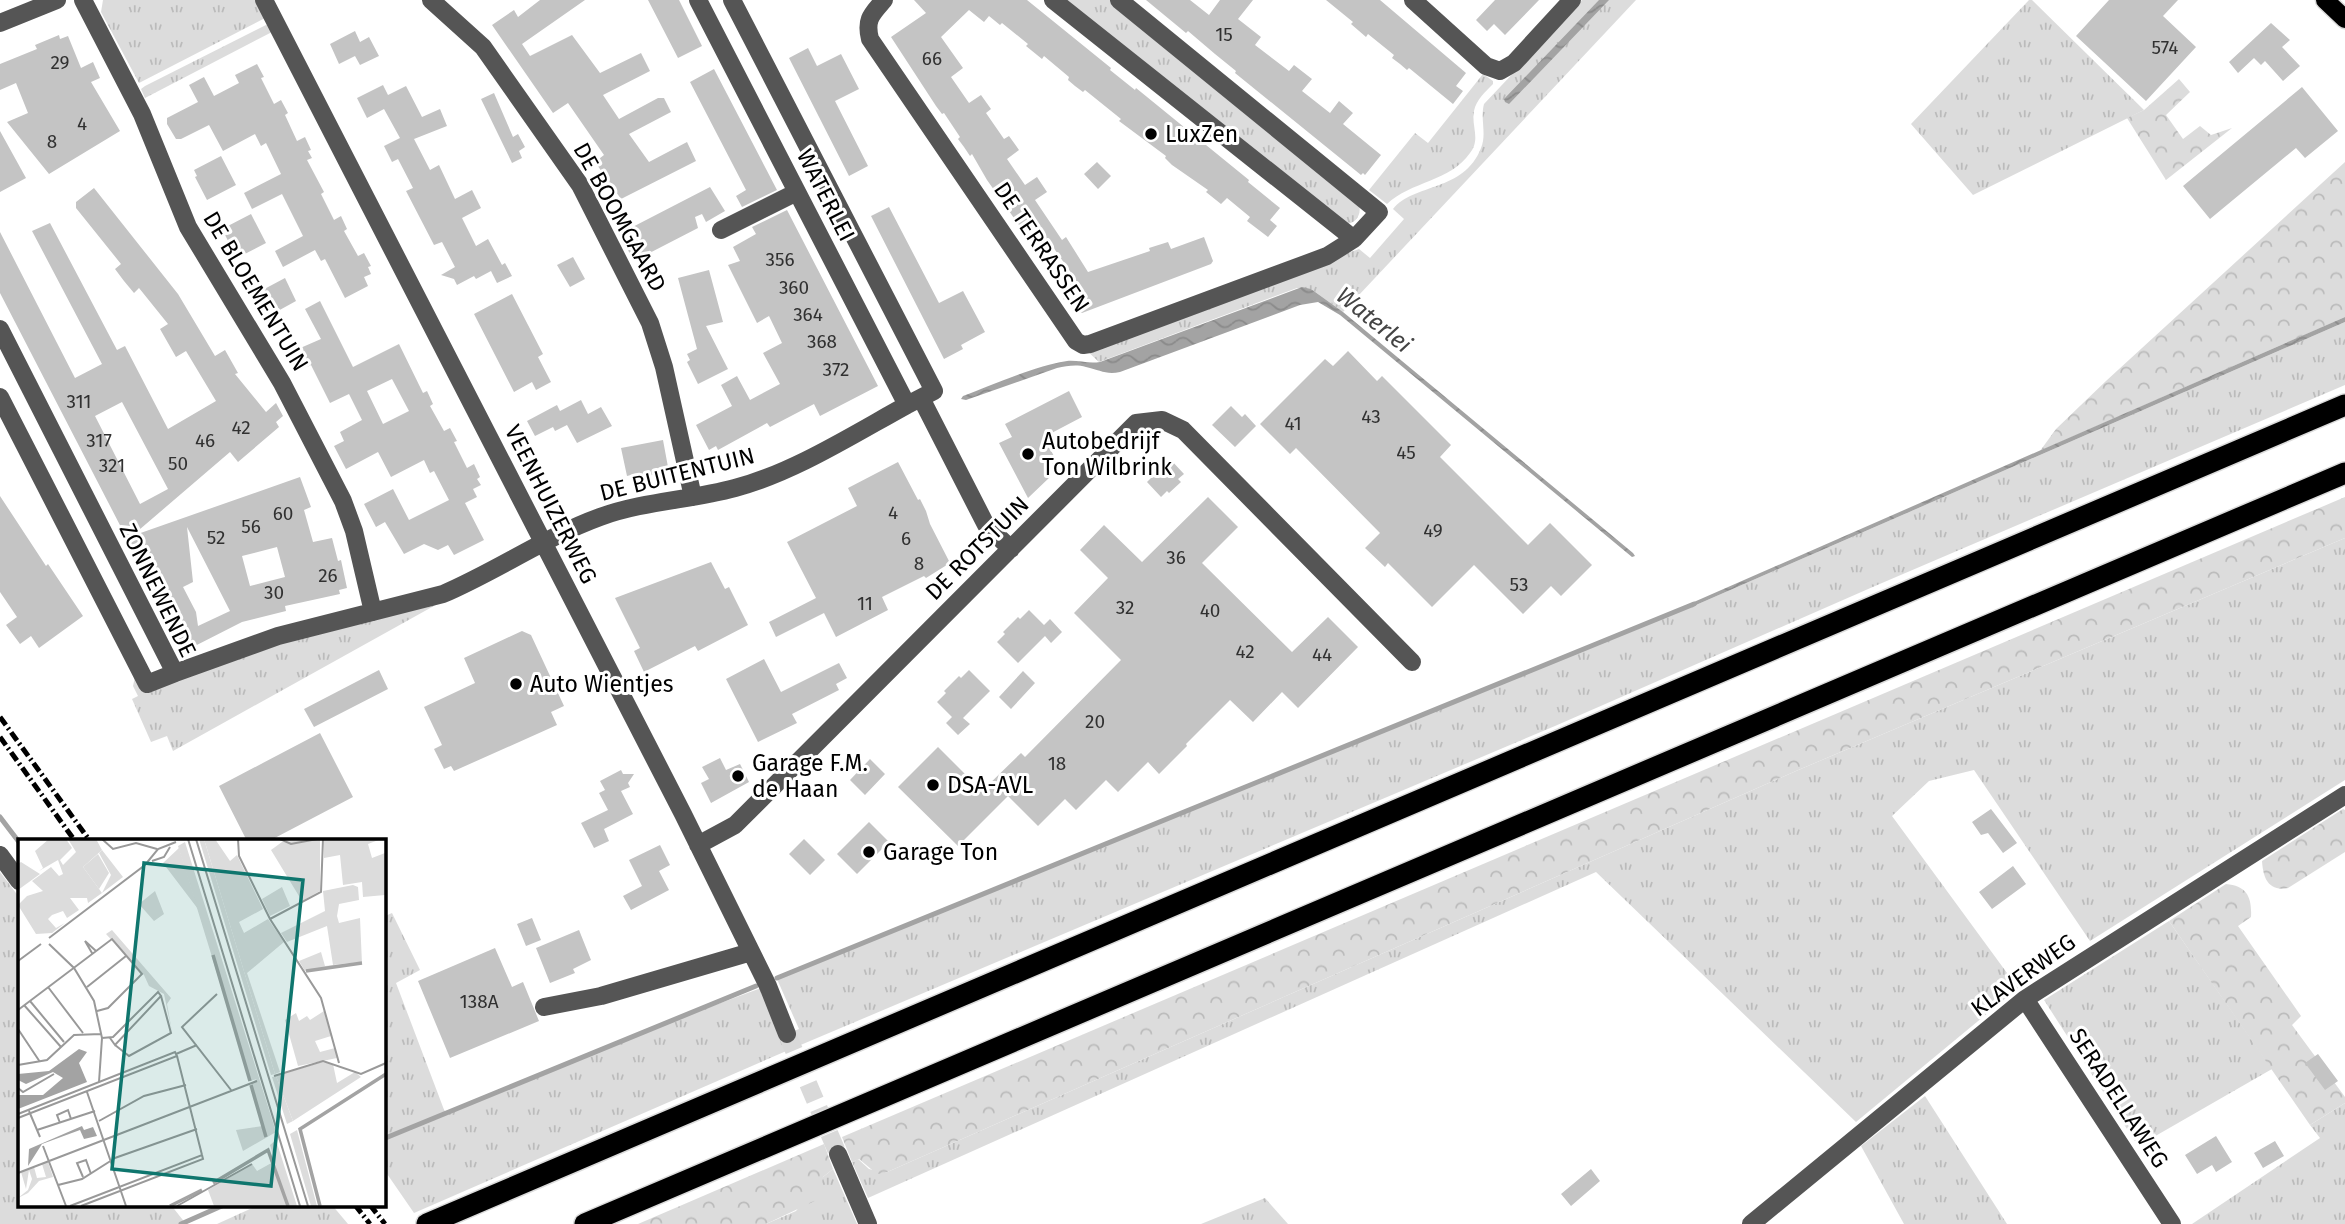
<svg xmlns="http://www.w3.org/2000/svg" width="2345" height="1224" font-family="'Fira Sans',sans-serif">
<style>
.grass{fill:url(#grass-tufts)}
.forest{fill:url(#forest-crowns)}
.water{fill:url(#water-waves)}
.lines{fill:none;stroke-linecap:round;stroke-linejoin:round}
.stream{stroke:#a3a3a3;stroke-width:5}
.building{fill:#c4c4c4;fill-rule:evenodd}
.minor-tunnel{stroke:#d9d9d9;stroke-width:18;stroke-dasharray:18 9;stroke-linecap:butt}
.major-casing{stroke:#dbdbdb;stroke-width:21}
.highway-casing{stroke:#dbdbdb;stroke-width:24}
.minor{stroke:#555;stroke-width:18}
.major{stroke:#000;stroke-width:18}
.highway{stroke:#000;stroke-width:21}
.rail{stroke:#000;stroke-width:5;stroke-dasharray:10 3.5 2 3.5;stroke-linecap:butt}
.poi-dot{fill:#000;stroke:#fff;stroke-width:2.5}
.labels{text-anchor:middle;stroke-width:6;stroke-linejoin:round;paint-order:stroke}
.number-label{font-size:19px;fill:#313131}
.poi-label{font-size:23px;fill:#000;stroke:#fff;text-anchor:start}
.street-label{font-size:23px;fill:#000;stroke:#fff}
.water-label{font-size:24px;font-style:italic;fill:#444;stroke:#fff}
.inset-river{fill:none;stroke:#a3a3a3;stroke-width:3.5}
.inset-road{fill:none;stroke:#999;stroke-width:2}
.view{fill:#0f766e;fill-opacity:0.15;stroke:#0f766e;stroke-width:3.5}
.inset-edge{fill:none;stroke:#000;stroke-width:3.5}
</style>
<defs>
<pattern id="grass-tufts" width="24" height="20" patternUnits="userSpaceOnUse" patternTransform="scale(1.75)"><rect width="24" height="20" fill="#dcdcdc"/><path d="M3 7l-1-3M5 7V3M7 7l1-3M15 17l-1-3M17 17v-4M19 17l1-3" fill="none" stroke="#bbb"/></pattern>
<pattern id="forest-crowns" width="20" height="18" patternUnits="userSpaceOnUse" patternTransform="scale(1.75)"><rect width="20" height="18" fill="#dcdcdc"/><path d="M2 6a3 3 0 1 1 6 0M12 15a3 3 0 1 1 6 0" fill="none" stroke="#bbb"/></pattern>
<pattern id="water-waves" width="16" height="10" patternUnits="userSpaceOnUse" patternTransform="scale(1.75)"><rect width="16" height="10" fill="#a3a3a3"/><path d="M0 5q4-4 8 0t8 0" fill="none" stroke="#8b8b8b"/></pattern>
</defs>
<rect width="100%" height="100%" fill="#fff"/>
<path class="grass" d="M103 0H256L265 18 139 83 101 12Z
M1064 0H1110L1359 205C1362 215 1355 224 1345 224Z
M1582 0H1636L1343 312 1311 289 1297 288 1099 362 1085 349 1359 249 1370 258 1404 219 1393 209C1414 183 1464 192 1481 148 1487 134 1480 119 1484 104Z
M2029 0H2032L2144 110 1973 195 1911 124Z
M268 24 272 32 145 98 141 89 145 86Z
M1483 74 1493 81V84C1486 91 1476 100 1474 111 1471 126 1481 139 1470 153 1450 182 1411 181 1387 204L1369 190 1415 133 1428 143Z
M2345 322V385L1875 586 1555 726 784 1052 414 1213 383 1168V917L392 913 420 970 396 983 446 1115 691 1014 761 988 779 1037 799 1029 777 979 1687 605 1689 608 1696 605Z
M2345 538V780L2090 941 1974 770 1929 781 1892 816 2018 988 1856 1122 1596 872 868 1198 852 1162 858 1159 869 1169 885 1173 1796 771Z
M441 602 173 751 167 736 151 742 132 699 138 696 133 686 135 677 147 691 240 654Z
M0 872 19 897V1205H171L186 1224H0Z
M2169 921 2272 1069 2138 1146 2044 1000Z
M1925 1096 2007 1224H1904L1861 1146Z
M2345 1103V1224H2192L2320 1138 2310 1125Z
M833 1169 857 1224H766L796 1211 823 1177Z
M1265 1198 1288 1224H1201Z
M259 1205H332L348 1224H217Z"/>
<path class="forest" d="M2179 79 2190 92 2166 115 2183 139 2200 126 2211 135 2232 128 2166 180 2127 118 2144 110Z
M2345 162V317L2040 451 2056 429 2106 381Z
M2345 497V538L1796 771 885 1173 877 1174 859 1159 852 1162 842 1137Z
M2343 809 2345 810V852L2288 888C2268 892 2263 877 2262 861Z
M2226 884C2247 886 2252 897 2251 917L2238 926 2301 1016 2292 1025 2345 1097V1103L2310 1125 2169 921Z
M824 1144 833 1169 823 1177 819 1199 766 1224H638Z"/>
<path class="water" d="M1599 0H1609L1509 104 1505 102 1504 99Z
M1302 287 1311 289 1343 312 1633 553 1635 556 1632 557 1340 315 1318 302 1300 305 1120 372C1106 375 1100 370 1086 367 1076 364 1067 366 1057 368L966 400 961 399 963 396C993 385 1037 365 1067 361 1078 360 1088 364 1100 362Z
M2345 317V322L1696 605 1689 608 1687 605Z"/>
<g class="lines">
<path class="stream" d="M0 817 19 842
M777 978 1694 604
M383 1139 756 986
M181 1224 224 1205"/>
</g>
<path class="building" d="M540 0H585L522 44 530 56 572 35 600 73 641 53 650 71 603 95 619 119 658 98H664L671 112 629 134 649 162 687 142 696 161 621 199 595 162 604 155 568 103 553 113 492 25 514 10 518 17Z
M648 0H679L702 46 678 58Z
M914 0H1027L1111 68 1110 70 1135 90 1136 88 1249 180 1248 182 1280 208 1270 220 1277 226 1268 237 1247 221 1250 217 1227 198 1221 204 1206 192 1208 190 1172 165 1165 158 1166 156 1119 121 1121 119 1085 90 1083 92 1075 86 1068 80 1069 77 1044 56 1042 59 1026 46 1028 44 1002 23 1000 25 989 16 984 22 969 10 941 37 963 68 951 77 969 103 981 95 991 109 986 113 1004 139 1009 136 1019 150 1007 159 1025 185 1037 177 1047 192 1035 200 1062 240 1066 237 1088 272 1150 251 1149 248 1168 242 1171 249 1204 237 1213 261 1211 264 1082 313 1079 312 1073 297 1064 300 1058 283 1074 277 1053 247 1041 256 987 180 972 154 970 156 964 147 958 139 960 137 944 113 942 114 936 106 891 37 926 13Z
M1146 0H1190L1209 15 1220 0H1253L1238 19 1261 37 1255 45 1289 71 1294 65 1312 79 1302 91 1330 113 1339 101 1353 113 1343 124 1381 155 1365 175 1363 173 1361 175 1235 73 1236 71 1215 54 1188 31 1186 33Z
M1326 0H1380L1466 73 1456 86 1463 91 1453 104 1409 68 1407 70 1400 64 1392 58 1394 55 1368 34 1366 37 1351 24 1353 22Z
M1495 0H1539L1505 35 1494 24 1487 31 1476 20Z
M2109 0H2178L2163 16 2196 47 2146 101 2076 36Z
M2271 23 2290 40 2282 47 2300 66 2283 81 2265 61 2261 65 2254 58 2238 73 2229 62Z
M355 31 360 42 369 37 379 56 360 65 355 56 339 64 330 44Z
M59 35 60 39 68 36 81 68 93 62 100 78 91 82 120 131 49 174 7 122 28 113 16 83 0 90V64L37 49 35 45Z
M808 48 817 66 841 54 859 89 835 101 868 166 849 176 789 58Z
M257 64 264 77 261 78 274 104 281 100 288 113 285 115 297 141 305 137 311 150 308 151 312 158 307 160 324 192 321 194 334 220 341 216 347 229 344 231 358 256 364 253 371 266 368 267 371 274 364 277 368 286 345 298 325 259 321 261 315 250 283 267 275 251 303 236 282 194 252 209 244 193 281 174 266 143 261 146 255 134 223 151 209 125 181 139H176L167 124V118L198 102 189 85 204 77 214 96 239 83 235 75Z
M714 69 777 190 742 207 736 196 746 190 690 82Z
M383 85 388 95 406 86 422 117 440 109 447 126 414 139 430 170 439 165 455 199 472 190 481 208 462 218 476 246 488 239 502 265 505 263 512 276 497 283 491 271 476 279 474 276 457 285 454 279 441 275 455 267 442 242 434 245 406 191 413 188 398 159 392 162 384 146 400 138 384 109 367 118 357 98Z
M2302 87 2338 131 2305 158 2296 148 2210 219 2183 186Z
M494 93 513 137 518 134 525 147 519 151 522 158 512 163 481 99Z
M0 131 26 178 0 192Z
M221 156 236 185 207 200 195 177 197 176 194 170Z
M1097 162 1111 176 1098 189 1084 174Z
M710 187 725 211 706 222 702 214 695 217 698 228 634 261 619 234Z
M94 188 178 294 215 356 225 350 238 373 235 374 266 412 276 403 283 416 276 422 279 427 238 462 230 452 132 536 300 477 311 507 304 510 313 542 332 538 338 561 341 560 347 588 339 590 340 594 285 606 286 611 242 622 185 651 0 293V232L75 378 102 364 32 231 50 223 117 350 125 346 168 429 216 401 186 351 176 357 160 329 168 324 139 288 134 293 124 281 115 269 121 264 76 208V202ZM122 402 168 489 140 504 95 416ZM187 527 230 611 198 626 196 612 183 587 193 582ZM277 547 285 577 250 586 242 556Z
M889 207 939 303 963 291 985 332 961 345 963 349 944 359 871 216Z
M787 210 878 386 820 416 814 404 770 427 767 423 718 450 716 446 709 450 696 425 732 406 721 385 737 376 750 400 780 384 763 353 782 343 769 316 757 323 728 265 740 261 733 247 756 234 752 227Z
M251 214 266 243 237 258 225 235 227 234 224 228Z
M573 257 585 279 570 287 557 265Z
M709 270 723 322 706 326 728 369 698 384 687 362 690 360 687 354 697 349 678 278Z
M285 278 296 301 267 317 255 294Z
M512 294 543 354 538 357 551 382 536 390 532 382 514 392 474 314Z
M320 301 353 367 399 344 423 393 427 391 433 404 430 406 444 431 450 428 457 441 454 442 467 468 474 464 480 477 477 479 481 485 473 489 477 497 465 503 484 540 454 555 448 545 438 550 424 544 404 554 385 522 376 527 364 504 393 489 409 520 449 500 434 471 430 473 424 460 391 477 378 452 346 469 334 446 344 441 340 432 362 420 349 394 330 403 311 365 307 367 298 349 321 339 305 309ZM392 379 409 411 383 424 367 391Z
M1348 351 1377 381 1382 376 1451 445 1440 457 1528 545 1550 523 1592 565 1561 596 1551 586 1523 614 1474 565 1432 607 1388 563 1385 567 1365 548 1380 533 1296 448 1290 454 1260 424 1325 359 1333 366Z
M1069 391 1082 417 1044 437 1057 462 1045 468 1050 477 1028 498 999 443 1012 437 1005 424Z
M581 400 588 414 601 407 612 426 577 443 567 425 555 431 553 427 535 436 527 421 557 405 560 411Z
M1231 406 1242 417 1245 414 1256 426 1235 447 1212 425Z
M663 440 668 467 660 469 661 473 636 479 635 474 627 476 621 448Z
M1170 459 1184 474 1178 479 1181 482 1169 493 1167 491 1161 497 1147 482Z
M898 462 918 500 920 499 926 511 930 524 950 563 926 578 924 576 882 597 888 610 836 637 824 613 776 637 769 622 816 598 787 542 857 506 848 488Z
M0 496 46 566 48 564 83 616 39 648 31 636 20 644 6 625 17 617 0 592Z
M1208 497 1238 527 1202 563 1292 652 1328 617 1358 647 1298 708 1282 692 1253 722 1230 700 1186 744 1187 746 1159 774 1148 762 1118 792 1106 780 1076 810 1065 799 1038 826 1008 796 958 846 898 787 938 747 982 791 1021 753 1025 757 1121 660 1074 613 1108 578 1080 550 1104 525 1142 562Z
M711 562 725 589 729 587 748 625 698 651 695 646 644 672 634 651 640 648 615 598Z
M1029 610 1044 625 1050 619 1062 632 1051 643 1045 636 1018 663 997 642 1005 634 1003 632 1018 617 1020 619Z
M522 631 531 635 564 706 551 712 557 725 454 771 451 766 444 769 434 749 442 745 424 707 475 683 464 658Z
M764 659 781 692 839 663 847 678 836 684 839 690 792 714 797 723 758 742 726 679Z
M379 670 388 689 314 727 304 709Z
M969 670 990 691 963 718 970 724 958 735 946 723 952 717 937 702 946 693 944 691 959 676 961 678Z
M1023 671 1035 683 1011 709 999 697Z
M320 733 353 797 269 841H247L219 786Z
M720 758 726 770 740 764 749 782 711 803 701 783 709 779 702 767Z
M870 759 885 774 865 795 850 780Z
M621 770 623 774H634L628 783 630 787 621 791 633 814 604 829 609 841 594 848 581 823 608 810 599 793 605 790 600 781Z
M1991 809 2017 843 2003 853 1988 833 1981 835 1972 822Z
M869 822 889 842 857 874 837 854Z
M804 839 825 860 810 875 789 854Z
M660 845 670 865 659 871 669 890 631 910 623 896 642 886 629 860Z
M2013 866 2026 884 1992 909 1979 892Z
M532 918 541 940 526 946 517 924Z
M579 930 591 960 573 969 575 973 550 983 536 948Z
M495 948 512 987 523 982 539 1021 450 1058 418 981Z
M2318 1054 2338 1081 2325 1090 2305 1063Z
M2216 1136 2232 1162 2216 1172 2212 1165 2197 1174 2185 1155Z
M2275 1141 2284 1156 2263 1168 2254 1153Z
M1591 1169 1600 1181 1571 1206 1561 1194Z"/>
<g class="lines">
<path class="minor-tunnel" d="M787 1034 838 1154"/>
<defs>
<path id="major" d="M2325 0 2345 19"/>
<path id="highway" d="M427 1224 2345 405
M585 1224 2345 473"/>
</defs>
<use href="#major" class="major-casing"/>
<use href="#highway" class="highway-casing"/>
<path class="minor" d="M83 0 142 114 188 227 282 383 343 501 354 531 373 612
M264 0 683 814 768 986 787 1034
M431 0 483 47 580 185 650 323 664 367 693 497
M698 0 907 405 934 391 732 0
M884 0C872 14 865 19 870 39L1076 341 1083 345 1090 344 1327 256 1354 239
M1053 0 1354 239 1379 212 1119 0
M1413 0 1486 66 1500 71 1514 63 1572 0
M0 23 57 0
M721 230 797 192
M0 329 175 673 147 684 0 397
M921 398 986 525 1011 549
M175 673 278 636 443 594C497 571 545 537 600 517 644 501 691 500 735 488 793 473 854 434 907 405
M698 845 735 825 1136 423 1162 420 1183 430 1412 662
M0 855 19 881
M2025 999 2172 1224
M544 1007 601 996 751 952
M838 1154 868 1224
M1751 1224 2025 999 2345 795"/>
<use href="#major" class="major"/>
<use href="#highway" class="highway"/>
<path class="rail" d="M0 717 90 841
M0 737 75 841
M355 1205 370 1224
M370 1205 385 1224"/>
</g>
<g class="poi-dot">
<circle cx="1151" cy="134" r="7"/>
<circle cx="1028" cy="454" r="7"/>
<circle cx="516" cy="684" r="7"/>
<circle cx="738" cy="776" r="7"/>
<circle cx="933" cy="785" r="7"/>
<circle cx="869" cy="852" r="7"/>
</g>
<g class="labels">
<g class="number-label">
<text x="1224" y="41">15</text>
<text x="2165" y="54">574</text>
<text x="932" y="65">66</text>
<text x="60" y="69">29</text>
<text x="82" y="130">4</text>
<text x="52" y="148">8</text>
<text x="780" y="266">356</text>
<text x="794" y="294">360</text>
<text x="808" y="321">364</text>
<text x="822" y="348">368</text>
<text x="836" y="376">372</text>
<text x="79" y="408">311</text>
<text x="1371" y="423">43</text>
<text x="1293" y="430">41</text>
<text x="241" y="434">42</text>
<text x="99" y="447">317</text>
<text x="205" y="447">46</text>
<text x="1406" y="459">45</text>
<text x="178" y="470">50</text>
<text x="112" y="472">321</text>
<text x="893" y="519">4</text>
<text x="283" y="520">60</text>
<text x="251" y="533">56</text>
<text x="1433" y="537">49</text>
<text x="216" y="544">52</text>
<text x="906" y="545">6</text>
<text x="1176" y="564">36</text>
<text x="919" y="570">8</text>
<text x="328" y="582">26</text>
<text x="1519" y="591">53</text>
<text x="274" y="599">30</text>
<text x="865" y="610">11</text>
<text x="1125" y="614">32</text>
<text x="1210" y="617">40</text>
<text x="1245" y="658">42</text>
<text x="1322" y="661">44</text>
<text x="1095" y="728">20</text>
<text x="1057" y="770">18</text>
<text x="479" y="1008">138A</text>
</g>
<g class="poi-label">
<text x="1165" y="142">LuxZen</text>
<text x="1042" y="449">Autobedrijf<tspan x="1042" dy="26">Ton Wilbrink</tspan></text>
<text x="530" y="692">Auto Wientjes</text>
<text x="752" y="771">Garage F.M.<tspan x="752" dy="26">de Haan</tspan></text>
<text x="947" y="793">DSA-AVL</text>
<text x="883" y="860">Garage Ton</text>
</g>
<g class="street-label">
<text transform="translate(826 195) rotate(63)" y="8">WATERLEI</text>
<text transform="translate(620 217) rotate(61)" y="8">DE BOOMGAARD</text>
<text transform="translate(1042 247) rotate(56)" y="8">DE TERRASSEN</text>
<text transform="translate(256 291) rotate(59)" y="8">DE BLOEMENTUIN</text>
<text transform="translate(677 474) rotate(-14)" y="8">DE BUITENTUIN</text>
<text transform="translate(551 504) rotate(63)" y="8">VEENHUIZERWEG</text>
<text transform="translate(977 548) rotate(-45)" y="8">DE ROTSTUIN</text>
<text transform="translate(158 590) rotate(64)" y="8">ZONNEWENDE</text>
<text transform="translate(2023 975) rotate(-36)" y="8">KLAVERWEG</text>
<text transform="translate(2119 1098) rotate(57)" y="8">SERADELLAWEG</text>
</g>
<g class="water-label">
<text transform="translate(1374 320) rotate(39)" y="8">Waterlei</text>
</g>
</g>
<g transform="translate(18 839)">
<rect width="368" height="368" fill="#fff"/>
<path d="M31 0H48L54 9 42 21 45 26 58 13 50 0H78L84 11 65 28 84 54 70 64 69 59H52L61 71 49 79 45 72 34 76 30 80 38 89 47 84 34 94 18 95 0 66 9 57 25 52 14 42 33 28 41 37 45 35 40 21 21 32 25 29 17 12ZM186 0H197L212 22 219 16 245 70 221 83 226 94 250 80 266 103 229 134 262 233 257 235ZM302 0V52L284 62 253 11 264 3ZM306 0H363L350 5 354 19 367 14V56L345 58 344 43 325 46 322 16 306 19ZM167 3 258 293 225 312 218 291 245 287 233 244 239 240 232 242 160 7ZM3 23 22 35 0 51V25ZM335 46 340 48 341 61 321 65 319 77 321 84 342 79V123L315 126 309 87 269 103 263 94 307 72 305 52ZM264 48 272 67 252 77 244 60ZM137 52 146 75 136 82 121 65ZM94 91 153 159 149 165 154 193 146 155 131 147 126 136 88 95ZM306 172 313 197 297 202 302 213 317 209 319 219 280 227 267 181 278 174 281 182 289 177 292 181ZM304 223 315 225 319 244 337 233 343 238 275 282 258 237ZM258 301 279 367H196L190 351 234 325 239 332 257 322 252 306ZM30 323 35 338 21 342 10 354 0 359 10 351 14 340 11 331 8 350 3 333 16 328 19 339 28 338 24 325Z" fill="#dcdcdc"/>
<path d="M181 0H186L257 235 253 236ZM161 9 180 70 145 24ZM84 11 105 38 84 54 93 36 81 14ZM80 15 91 34 81 50 65 28ZM342 79 344 125 287 132 281 122 303 113 307 127 342 123ZM258 237 275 282 269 285 254 238ZM279 291 299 367H293L272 295Z" fill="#dcdcdc"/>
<path d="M61 210 69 213 61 224 69 243 0 270V256H25L45 239 35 233 8 245 0 241V235L31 232ZM64 287 66 291 75 288 79 297 66 300 62 291 24 305 10 327 11 310Z" fill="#a3a3a3"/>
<path class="inset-river" d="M195 116 232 242M288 132 344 124M233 246 248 298M195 344 250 311 270 367M152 367 184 351M302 367 282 290 368 235"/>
<path class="inset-road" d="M84 0 95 10 118 4 139 10M170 0 282 367M178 0 290 367M220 0 221 17 252 80 303 159 321 224M262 0 273 5 299 0M134 22 146 18 152 8M252 80 303 53 305 0M31 99 127 26 140 10 158 3M31 105 56 129 76 162 84 199 81 243M74 114 67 102 78 112M0 122 23 105M30 148 65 194M69 148 108 117M199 155 164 188 213 251M12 162 46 203M6 166 43 208M0 171 94 100 124 135 90 169 79 172M0 190 22 223M84 199 95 198 140 153 143 157 97 206 92 199M97 206 111 217 153 194 143 157M158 215 179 206M159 217 184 316M0 226 29 221 56 196 83 195M256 237 305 222 343 235 368 224M0 249 5 253 36 235M69 253 108 367M11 272 22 298M0 275 157 213 159 217 0 279M81 282 126 257 168 246M42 284 39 276 50 271 53 280M19 291 77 272M25 307 48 367M94 320 179 290M0 334 239 242M65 338 59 324 68 321 73 335M40 346 64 340 94 321M52 367 184 316 185 320 63 367M159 367 234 325"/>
<path class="view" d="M126 24 285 41 253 347 94 330Z"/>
<rect width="368" height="368" class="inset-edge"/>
</g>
</svg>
